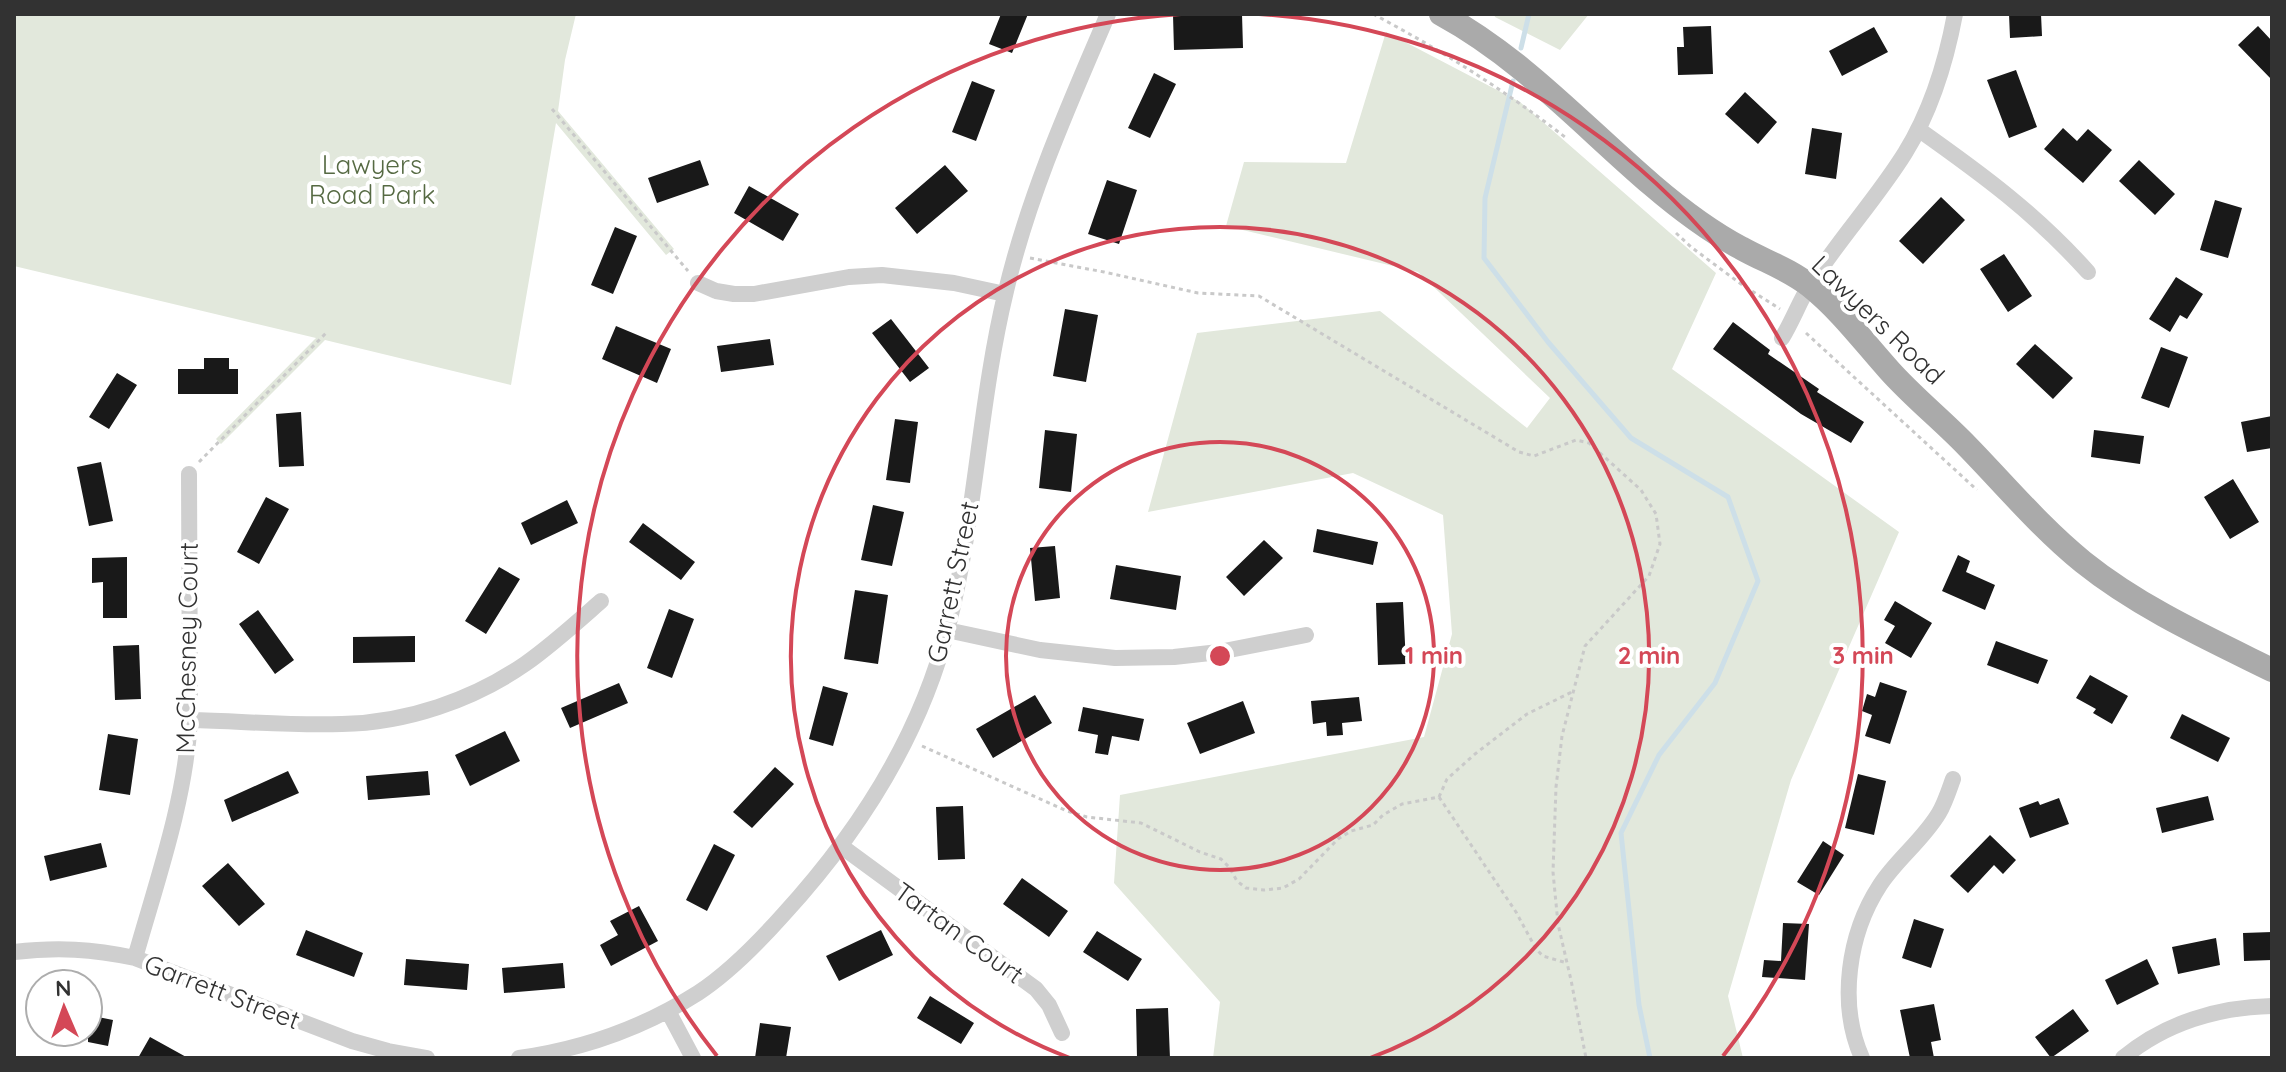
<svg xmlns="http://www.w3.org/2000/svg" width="2286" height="1072" font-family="Quicksand,sans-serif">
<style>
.green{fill:#e2e8dc}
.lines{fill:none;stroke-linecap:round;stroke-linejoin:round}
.stream{stroke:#cddfe8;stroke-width:5}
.building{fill:#191919}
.path{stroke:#c9c9c9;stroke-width:3;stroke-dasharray:4 4;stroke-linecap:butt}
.minor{stroke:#cfcfcf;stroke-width:16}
.primary{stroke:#aaa;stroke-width:24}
.ring{fill:none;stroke:#d44857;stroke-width:4}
.labels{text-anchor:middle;stroke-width:8;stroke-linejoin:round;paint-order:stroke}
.park-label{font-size:26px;fill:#566a43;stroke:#fff}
.street-label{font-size:26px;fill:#323232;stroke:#fff}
.centre{fill:#d44857;stroke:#fff;stroke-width:4}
.ring-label{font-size:24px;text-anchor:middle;font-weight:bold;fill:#d44857;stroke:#fff;stroke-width:8;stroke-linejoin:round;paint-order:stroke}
</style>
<rect width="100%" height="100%" fill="#fff"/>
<path class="green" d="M14 14H576L565 60 558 111 674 249 666 255 556 123 511 385 325 340 221 444 216 439 316 338 14 266Z
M1494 14H1589L1560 50 1495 17Z
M1386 32 1520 102 1716 273 1672 369 1899 532 1791 780 1728 996 1743 1058H1213L1220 1002 1114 883 1120 795 1424 737 1452 634 1443 515 1353 473 1148 512 1197 333 1380 311 1527 428 1550 398 1418 272 1226 226 1244 162 1346 163Z"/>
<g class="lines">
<path class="stream" d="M1521 48 1529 14
M1513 81 1485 198 1484 258 1548 342 1631 438 1728 497 1758 581 1715 683 1659 755 1621 833 1639 1005 1650 1058"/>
</g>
<path class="building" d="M1001 14H1028L1012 53 989 44Z
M1213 14H1242L1243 48 1174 50 1173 15Z
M2009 14H2041L2042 36 2010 38Z
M1711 26 1713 74 1678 75 1677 47H1684L1683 27Z
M2258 26 2272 41V80L2238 45Z
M1874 27 1888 52 1842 76 1829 51Z
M2016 70 2037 127 2009 138 1987 80Z
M1154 73 1176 84 1150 138 1128 128Z
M972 81 995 90 976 141 952 132Z
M1745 92 1777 122 1758 144 1725 114Z
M1812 128 1842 133 1836 179 1805 174Z
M2063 128 2077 141 2088 129 2112 150 2083 183 2044 149Z
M700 160 709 185 657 203 648 178Z
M2139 160 2175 194 2155 215 2119 181Z
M945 165 968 191 917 234 895 208Z
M1107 180 1137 190 1119 244 1088 234Z
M749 186 799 214 783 241 734 213Z
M1941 197 1965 220 1923 264 1899 241Z
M2215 200 2242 208 2228 258 2200 250Z
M615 227 637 236 613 294 591 285Z
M2004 254 2032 296 2008 312 1980 269Z
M2176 277 2203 294 2187 319 2180 315 2170 332 2149 319Z
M1065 309 1098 315 1086 382 1053 376Z
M891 319 929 368 910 382 872 333Z
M1733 322 1770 350 1768 354 1819 389 1817 392 1864 422 1851 443 1801 414 1713 349Z
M616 326 671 349 657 383 602 359Z
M770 339 774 365 721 372 717 346Z
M2035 344 2073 378 2053 399 2016 364Z
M2161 347 2188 357 2169 408 2141 398Z
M204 358H229V369H238V394H178V369H204Z
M117 373 137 385 109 429 89 417Z
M301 412 304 466 279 467 276 414Z
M2272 416V448L2247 452 2241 422Z
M895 419 918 422 910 483 886 480Z
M1045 430 1077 434 1071 492 1039 488Z
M2094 430 2144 436 2140 464 2091 457Z
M101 462 113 521 89 526 77 467Z
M2233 479 2259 522 2230 539 2204 497Z
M266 497 289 509 259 564 237 552Z
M567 500 578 523 531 545 521 523Z
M873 505 904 512 892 566 861 560Z
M643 523 695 562 681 580 629 542Z
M1317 529 1378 542 1373 565 1313 552Z
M1264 540 1283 558 1244 596 1226 577Z
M1055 546 1060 598 1035 601 1030 548Z
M1958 555 1970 561 1966 572 1995 585 1985 610 1942 591Z
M127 557V618H103V582L92 583V558Z
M1116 565 1181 576 1176 610 1110 599Z
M499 567 520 579 486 634 465 621Z
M855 590 888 595 878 664 844 659Z
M1895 601 1932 623 1911 658 1885 643 1895 626 1884 620Z
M1403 602 1406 664 1378 665 1376 603Z
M669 609 694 619 672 678 647 668Z
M258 610 294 660 275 674 239 624Z
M415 636V662L353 663V637Z
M1996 641 2048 660 2038 684 1987 665Z
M139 645 141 699 115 700 113 646Z
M2090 675 2128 696 2112 724 2093 713 2096 709 2076 698Z
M1880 682 1907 691 1890 744 1865 736 1872 715 1862 711 1867 694 1875 697Z
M619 683 628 703 570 728 561 708Z
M823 686 848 693 833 746 809 739Z
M1035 695 1052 723 993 758 976 729Z
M1359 697 1362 721 1342 723 1343 735 1327 736 1326 722 1313 724 1311 701Z
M1243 701 1255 733 1200 754 1187 723Z
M1083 707 1144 719 1139 741 1112 736 1108 755 1095 753 1098 735 1078 731Z
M2182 714 2230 738 2218 762 2170 738Z
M505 731 520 761 470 786 455 755Z
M108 734 138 739 130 795 99 790Z
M775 767 794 784 752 828 733 812Z
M288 771 299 793 232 822 224 800Z
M428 771 430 795 368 800 366 776Z
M1858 774 1886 781 1874 835 1845 828Z
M2208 796 2214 820 2162 833 2156 808Z
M2059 798 2069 824 2030 838 2019 808 2038 801 2040 805Z
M963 806 965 859 938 860 936 807Z
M1990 835 2016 860 2003 874 1994 865 1968 893 1950 876Z
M1823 841 1844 855 1819 895 1797 882Z
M101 843 107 867 50 881 44 856Z
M714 844 735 855 707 911 686 900Z
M228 863 265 904 239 926 202 886Z
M1022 878 1068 911 1049 937 1003 904Z
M639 906 658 941 611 966 600 945 618 935 610 921Z
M1914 919 1944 929 1931 968 1902 958Z
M1783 923 1809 924 1805 980 1762 977 1764 960 1781 961Z
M306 930 363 953 354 977 296 955Z
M881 930 893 955 839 981 826 956Z
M1097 931 1142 959 1128 981 1083 952Z
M2272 932V960L2244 961 2243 933Z
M2216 938 2220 965 2178 974 2172 947Z
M406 959 469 964 467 990 404 985Z
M2147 959 2159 984 2117 1005 2105 980Z
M563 963 565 988 504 993 502 968Z
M930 996 974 1023 961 1044 917 1018Z
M1934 1004 1941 1040 1931 1042 1934 1058H1910L1900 1010Z
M1168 1008 1170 1058H1137L1136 1009Z
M2073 1009 2089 1031 2051 1058 2035 1037Z
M88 1015 113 1020 108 1046 88 1042Z
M760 1023 791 1027 786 1058H755Z
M150 1037 188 1058H138Z"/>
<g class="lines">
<path class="path" d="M1373 14C1441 50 1504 90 1565 137
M552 109 688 271
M1676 233 1691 247 1741 284 1780 309
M1030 258 1104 272 1198 293 1259 296 1519 452 1534 456 1576 440 1589 443 1641 490 1656 514 1660 544 1649 576 1585 646 1562 736 1556 787 1553 872 1558 924 1571 980 1586 1058
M1806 333 1977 490
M199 462 327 332
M922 746 1067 811 1087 817 1141 823 1200 852 1221 859 1229 867 1237 881 1246 888 1264 890 1283 888 1299 879 1338 839 1351 831 1373 825 1383 815 1402 804 1439 797 1447 779 1475 754 1527 714 1572 692
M1439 797 1516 912 1536 949 1543 956 1567 963"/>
<path class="minor" d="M1918 129C1983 175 2035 213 2088 272
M698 283 716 291 734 294H754L849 277 882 275 954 283 1005 294
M1782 338C1793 320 1800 300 1811 283 1840 238 1877 198 1905 153 1931 111 1946 62 1955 14
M947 630 1040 650 1115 658 1174 657 1219 652 1306 635
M190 720C241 721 292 726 342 724 406 723 473 700 525 664 552 645 576 623 601 601
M841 846 1036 989 1049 1005 1062 1033
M14 952C58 947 92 949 135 958L352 1041 388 1051 427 1058
M135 958C157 880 185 802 190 720L189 474
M668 1011 693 1058
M519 1058C583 1049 643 1028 698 993 730 972 758 943 783 915 859 832 920 737 948 627 976 517 979 402 1006 291 1029 194 1069 105 1108 14
M1862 1058C1838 1004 1848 934 1880 885 1897 859 1923 840 1939 813 1945 803 1949 790 1953 779
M2123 1058C2165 1023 2218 1007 2272 1006"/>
<path class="primary" d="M1441 14C1522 58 1583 126 1652 185 1680 209 1709 231 1741 248 1764 261 1789 269 1810 286 1840 310 1863 341 1889 370 1913 397 1942 420 1967 446 2005 485 2040 527 2083 562 2139 607 2207 638 2272 670"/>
</g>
<g class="ring">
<circle cx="1220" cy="656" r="214"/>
<path d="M1070 1058A429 429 0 1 1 1370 1058"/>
<path d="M717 1056A643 643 0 0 1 1181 14M1259 14A643 643 0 0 1 1723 1056"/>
</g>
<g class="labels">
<g class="park-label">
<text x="372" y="174">Lawyers<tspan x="372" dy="30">Road Park</tspan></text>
</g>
<g class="street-label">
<text transform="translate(1878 320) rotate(44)" y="9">Lawyers Road</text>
<text transform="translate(953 582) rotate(-78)" y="9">Garrett Street</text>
<text transform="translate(187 648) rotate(-89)" y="9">McChesney Court</text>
<text transform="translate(959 933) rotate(36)" y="9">Tartan Court</text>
<text transform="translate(222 992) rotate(21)" y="9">Garrett Street</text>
</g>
</g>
<circle cx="1220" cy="656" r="12" class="centre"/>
<g class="ring-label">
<text x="1434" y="664">1 min</text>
<text x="1649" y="664">2 min</text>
<text x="1863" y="664">3 min</text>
</g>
<rect width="2286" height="1072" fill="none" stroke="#323232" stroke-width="32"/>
<g transform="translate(64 1008) rotate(358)"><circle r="38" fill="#ffffff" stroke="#adadad" stroke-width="2"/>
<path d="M0-6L14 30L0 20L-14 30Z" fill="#d44857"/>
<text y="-12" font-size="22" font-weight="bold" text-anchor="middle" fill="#323232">N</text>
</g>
</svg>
